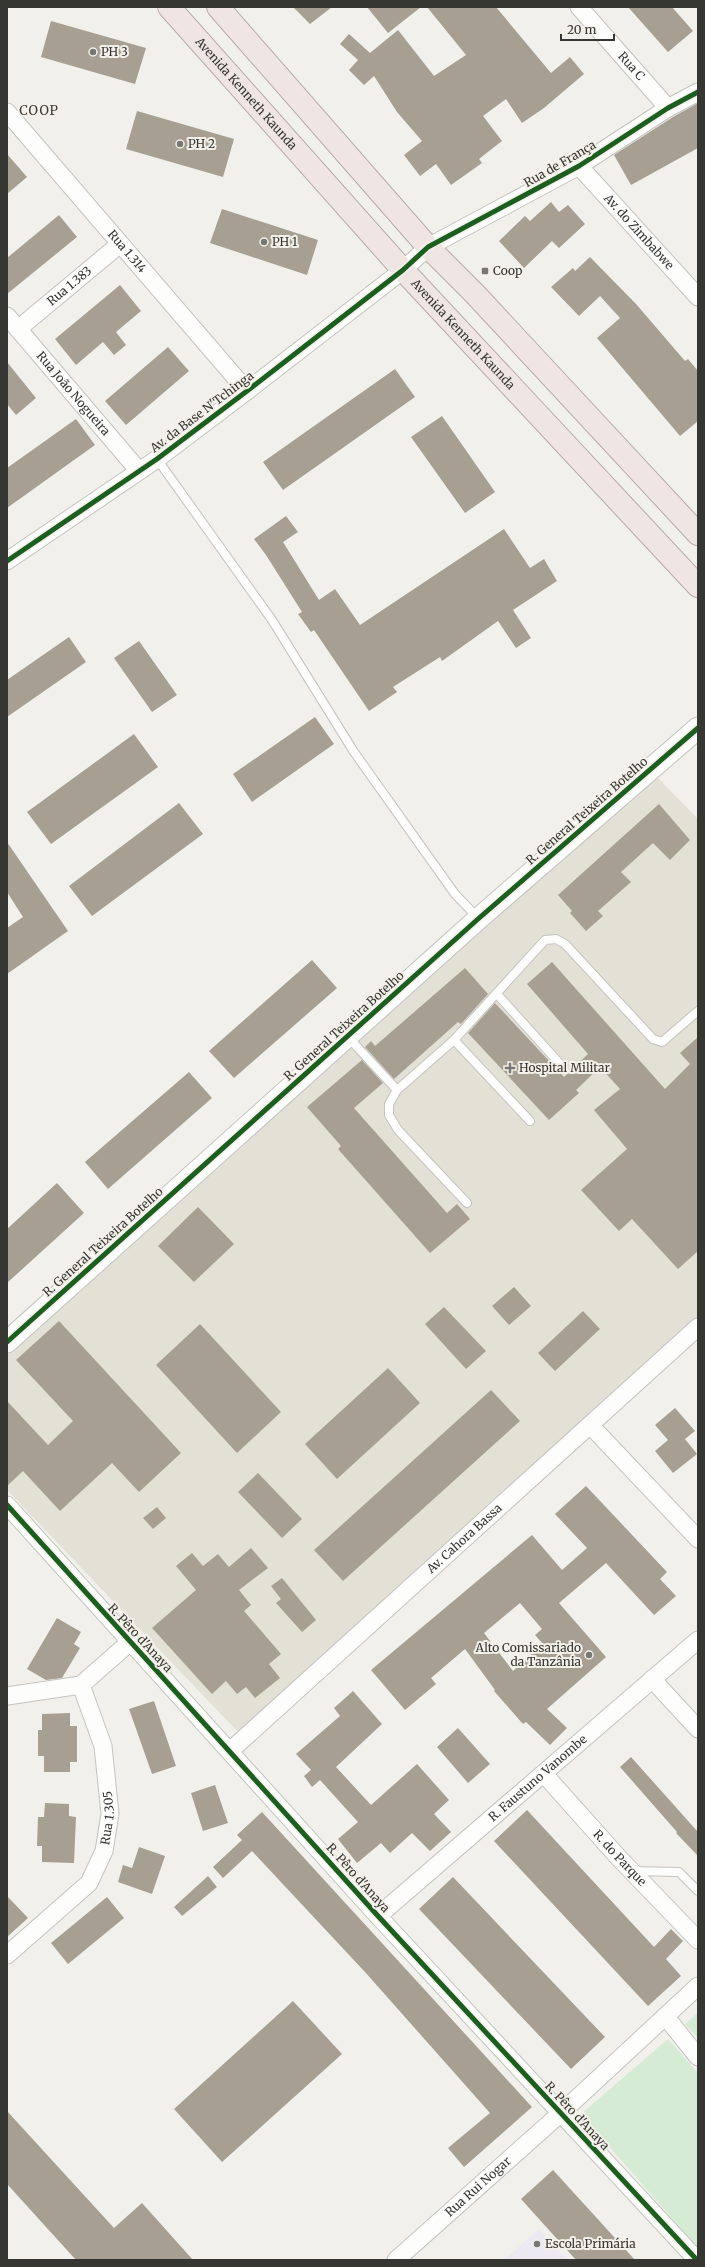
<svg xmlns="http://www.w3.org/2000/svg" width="705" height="2267" font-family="Merriweather,serif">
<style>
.built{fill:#e3e0d6}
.education{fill:#ece9f3}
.green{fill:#d5ebd4}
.building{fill:#a79f92;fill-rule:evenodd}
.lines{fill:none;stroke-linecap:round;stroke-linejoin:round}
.service-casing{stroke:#c4c3c0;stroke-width:10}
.minor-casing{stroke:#c4c3c0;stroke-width:19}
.tertiary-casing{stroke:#c4c3c0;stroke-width:23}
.primary-casing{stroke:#b9a9a4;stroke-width:24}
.service{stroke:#fdfdfc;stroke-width:8}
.minor{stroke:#fdfdfc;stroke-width:17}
.tertiary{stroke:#fdfdfc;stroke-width:21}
.primary{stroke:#efe6e3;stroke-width:22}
.cycleway-casing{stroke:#f3f1e9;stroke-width:8}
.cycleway{stroke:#1b5e20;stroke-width:5}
.poi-dot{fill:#777773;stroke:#f3f1e9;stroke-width:1.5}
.labels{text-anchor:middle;stroke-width:4;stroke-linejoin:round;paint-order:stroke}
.poi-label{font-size:12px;fill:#363632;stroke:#f3f1e9;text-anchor:start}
.street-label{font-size:12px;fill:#363632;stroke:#f3f1e9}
.neighbourhood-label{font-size:13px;letter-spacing:1px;fill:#3f3e38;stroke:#f3f1e9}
</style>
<rect width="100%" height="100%" fill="#f1f0eb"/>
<path class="built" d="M654 774 698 819V1317L238 1732 7 1490V1345Z"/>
<path class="education" d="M539 2229 567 2260H504Z"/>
<path class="green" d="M698 2013V2038L685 2024Z
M668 2039 698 2073V2248L581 2114Z"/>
<path class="building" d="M293 7H332L310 24Z
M367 7H421L388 33Z
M427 7H496L551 73 570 57 584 74 544 108 522 123 506 99 483 116 502 141 479 159 482 163 451 185 436 164 420 176 404 155 422 141 397 112 374 76 364 85 349 70 358 60 340 44 349 34 370 53 398 30 434 76 466 55Z
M628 7H672L693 31 668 52Z
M51 21 146 48 135 84 41 57Z
M698 103V148L631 185 614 155 673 117Z
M137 111 234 139 223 177 126 149Z
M7 154 27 177 7 194Z
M551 202 559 212 568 205 585 224 559 248 552 241 524 268 499 241 525 216 530 221Z
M222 209 318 240 307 275 210 243Z
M59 215 77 237 7 294V258Z
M590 257 636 304 685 361 688 359 698 371V421L680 436 597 338 620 318 600 296 579 316 551 287 573 268 575 271Z
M120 285 141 311 116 332 126 345 114 355 103 342 76 365 55 339Z
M168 347 189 371 126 425 105 401Z
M7 362 36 398 16 415 7 404Z
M395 369 415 397 283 490 263 462Z
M442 416 495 492 465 513 411 437Z
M76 419 95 445 7 508V468Z
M286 516 298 532 283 542 319 600 335 589 360 625 504 529 530 568 544 559 557 581 513 610 531 638 516 648 498 621 442 661 440 657 393 687 397 692 369 711 314 630 311 632 298 614 302 612 266 555 254 539Z
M69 637 86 662 7 717V680Z
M139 641 177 695 152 712 114 658Z
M315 717 334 744 252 802 233 774Z
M134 734 158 767 51 844 27 812Z
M179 803 203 834 92 916 69 886Z
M659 804 690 840 670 860 653 843 621 872 631 882 598 911 603 916 586 931 570 913 572 911 558 895Z
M7 842 68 931 7 974V928L23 917 7 892Z
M312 960 337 988 234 1078 209 1051Z
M552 962 665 1089 690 1064 680 1053 698 1037V1251L678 1269 632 1219 619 1231 581 1190 627 1149 594 1110 620 1089 600 1067 576 1090 579 1093 549 1120 468 1033 495 1003 564 1077 588 1054 527 984Z
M465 968 488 994 461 1024 458 1022 394 1079 365 1047 371 1041 375 1046Z
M362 1060 383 1083 354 1108 447 1213 457 1204 470 1219 430 1253 338 1149 341 1146 307 1107Z
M189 1072 212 1098 108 1189 85 1162Z
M57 1183 84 1213 7 1283V1229Z
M198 1207 234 1244 194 1282 158 1246Z
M514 1287 531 1306 509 1325 492 1306Z
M444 1307 486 1351 466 1369 425 1324Z
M583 1311 600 1329 555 1371 538 1353Z
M59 1321 181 1453 139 1492 112 1463 60 1511 23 1471 7 1486V1401L48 1445 73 1421 16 1360Z
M200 1324 281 1412 237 1453 156 1365Z
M388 1368 420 1403 337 1479 305 1444Z
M491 1390 520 1421 343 1581 314 1550Z
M675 1408 695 1431 685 1439 697 1454 673 1473 655 1451 668 1440 655 1425Z
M258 1473 302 1519 282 1538 238 1492Z
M586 1486 667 1572 660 1579 676 1596 654 1615 606 1563 559 1603 606 1657 547 1709 567 1728 550 1745 526 1722 523 1724 494 1691 495 1690 465 1649 431 1678 436 1684 405 1710 371 1670 532 1535 562 1570 587 1548 555 1514ZM520 1603 542 1629 535 1635 543 1644 513 1671 484 1633Z
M157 1507 166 1518 153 1529 143 1518Z
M251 1548 268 1568 239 1590 251 1605 244 1611 281 1654 269 1664 280 1678 255 1698 246 1687 237 1694 226 1681 212 1694 152 1628 196 1590 176 1566 192 1553 203 1566 218 1554 229 1567Z
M282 1578 316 1620 302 1632 276 1603 281 1599 271 1586Z
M57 1618 81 1632 74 1644 80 1648 62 1678 46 1680 27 1669Z
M353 1691 382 1724 336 1767 371 1805 417 1764 449 1800 434 1814 451 1832 430 1851 412 1833 390 1853 381 1843 357 1863 338 1839 358 1822 320 1780 312 1787 304 1776 311 1770 296 1754 340 1716 334 1708Z
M154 1701 176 1766 152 1774 129 1709Z
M70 1713V1726H77V1762H70V1772H44V1756H38V1730H42V1714Z
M458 1728 490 1764 468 1783 437 1747Z
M631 1757 698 1832V1856L676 1833 677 1832 620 1767Z
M215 1785 228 1823 203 1831 191 1793Z
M45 1803 69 1804V1816L76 1817 74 1863 42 1862V1846H37L38 1817H44Z
M527 1810 654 1947 671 1929 683 1941 666 1959 681 1976 648 2006 494 1841Z
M262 1812 532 2107 464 2167 448 2148 490 2113 365 1972 252 1851 223 1878 213 1867 242 1840 237 1835Z
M139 1847 165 1856 152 1894 118 1882 123 1865 132 1868Z
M208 1876 217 1887 182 1916 174 1907Z
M453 1877 605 2037 571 2069 419 1909Z
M7 1896 28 1918 7 1937Z
M107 1897 124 1918 68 1964 51 1943Z
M293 2001 342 2054 222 2162 174 2109Z
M7 2111 114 2228 142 2203 193 2260H76L7 2184Z
M553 2170 625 2249 635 2260H576L521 2199Z"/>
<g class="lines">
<defs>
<path id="service" d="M157 459 272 620 354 752 455 894 478 918
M497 994 561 1065
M348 1037 397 1090
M454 1040 530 1121
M467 1203 398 1130 389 1115V1104L397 1090 454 1040 545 940 556 939 565 944 653 1039 662 1042 698 1011
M632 1871 679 1872 698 1891"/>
<g id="minor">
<path id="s1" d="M579 7 668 108"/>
<path id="s2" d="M7 112 247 391"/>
<path id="s3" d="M579 166 698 297"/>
<path id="s4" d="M7 316 139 471"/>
<path id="s5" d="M18 329 120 244"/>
<path d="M7 561 157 459 247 391 403 270 428 247 579 166 668 108 698 92"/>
<path d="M590 1425 698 1539"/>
<path d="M7 1505 378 1916 697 2260"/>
<path d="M652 1679 698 1729"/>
<path d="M7 1696 81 1685"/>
<path id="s6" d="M231 1750 698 1327"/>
<path id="s7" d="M544 1774 618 1857 698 1940"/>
<path id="s8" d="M378 1916 698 1640"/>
<path id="s9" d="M7 1955 89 1883 104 1851 110 1814 103 1746 81 1685 130 1642"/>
<path d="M666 2017 698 2057"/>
<path id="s10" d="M396 2260 561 2113 698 1986"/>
</g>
<path id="tertiary" d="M7 1342 478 919 698 728"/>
<g id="primary">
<path id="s11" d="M169 7 403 270 698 586"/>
<path d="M218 7 428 247 475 294 698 534"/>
</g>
</defs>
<use href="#service" class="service-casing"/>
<use href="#minor" class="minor-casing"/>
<use href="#tertiary" class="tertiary-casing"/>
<use href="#primary" class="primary-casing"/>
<use href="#service" class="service"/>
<use href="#minor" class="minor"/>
<use href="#tertiary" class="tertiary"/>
<use href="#primary" class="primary"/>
<defs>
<path id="cycleway" d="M7 561 157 459 247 391 403 270 428 247 579 166 668 108 698 92
M7 1342 478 919 698 728
M7 1505 378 1916 697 2260"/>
</defs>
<use href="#cycleway" class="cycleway-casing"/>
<use href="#cycleway" class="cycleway"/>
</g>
<g class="poi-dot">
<circle cx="93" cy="52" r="4"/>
<circle cx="180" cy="144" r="4"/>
<circle cx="264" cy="242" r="4"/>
<rect x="481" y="267" width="8" height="8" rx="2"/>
<path d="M508 1062h4v4h4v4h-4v4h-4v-4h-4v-4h4z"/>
<circle cx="589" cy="1655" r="4"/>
<circle cx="537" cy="2244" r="4"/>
</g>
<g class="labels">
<g class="poi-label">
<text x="101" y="56">PH 3</text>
<text x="188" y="148">PH 2</text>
<text x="272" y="246">PH 1</text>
<text x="493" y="275">Coop</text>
<text x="519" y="1072">Hospital Militar</text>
<text x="581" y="1652" text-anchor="end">Alto Comissariado<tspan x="581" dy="14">da Tanzânia</tspan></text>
<text x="545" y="2248">Escola Primária</text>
</g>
<g class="street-label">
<text dy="4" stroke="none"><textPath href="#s1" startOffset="79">Rua C</textPath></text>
<text dy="4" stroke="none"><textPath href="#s11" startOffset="116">Avenida Kenneth Kaunda</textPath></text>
<text transform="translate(560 164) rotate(-30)" y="4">Rua de França</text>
<text dy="4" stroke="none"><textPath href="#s3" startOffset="89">Av. do Zimbabwe</textPath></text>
<text dy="4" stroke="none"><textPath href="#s2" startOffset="184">Rua 1.314</textPath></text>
<text dy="4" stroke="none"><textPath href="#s5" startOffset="67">Rua 1.383</textPath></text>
<text dy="4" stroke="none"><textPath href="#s11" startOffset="440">Avenida Kenneth Kaunda</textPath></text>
<text dy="4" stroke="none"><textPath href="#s4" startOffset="102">Rua João Nogueira</textPath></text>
<text transform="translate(202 412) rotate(-37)" y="4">Av. da Base N'Tchinga</text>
<text transform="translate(587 811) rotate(-41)" y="4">R. General Teixeira Botelho</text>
<text transform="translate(344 1026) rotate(-42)" y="4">R. General Teixeira Botelho</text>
<text transform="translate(103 1242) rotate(-42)" y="4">R. General Teixeira Botelho</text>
<text dy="4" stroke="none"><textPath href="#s6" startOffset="315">Av. Cahora Bassa</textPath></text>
<text transform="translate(140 1638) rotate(47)" y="4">R. Pêro d'Anaya</text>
<text dy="4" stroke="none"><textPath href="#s8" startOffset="211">R. Faustuno Vanombe</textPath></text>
<text dy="4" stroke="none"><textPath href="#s9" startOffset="178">Rua 1.305</textPath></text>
<text dy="4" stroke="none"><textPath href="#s7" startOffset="113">R. do Parque</textPath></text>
<text transform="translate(358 1878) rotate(48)" y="4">R. Pêro d'Anaya</text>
<text transform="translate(577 2116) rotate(47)" y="4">R. Pêro d'Anaya</text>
<text dy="4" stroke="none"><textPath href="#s10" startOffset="110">Rua Rui Nogar</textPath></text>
</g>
<g class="neighbourhood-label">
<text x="39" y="115">COOP</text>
</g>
</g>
<rect width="705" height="2267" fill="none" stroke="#363632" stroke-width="16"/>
<path d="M561 34v6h53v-6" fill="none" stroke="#363632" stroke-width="2"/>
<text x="567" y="34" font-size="12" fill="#363632" stroke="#f3f1e9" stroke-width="3" paint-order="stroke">20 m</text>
</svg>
